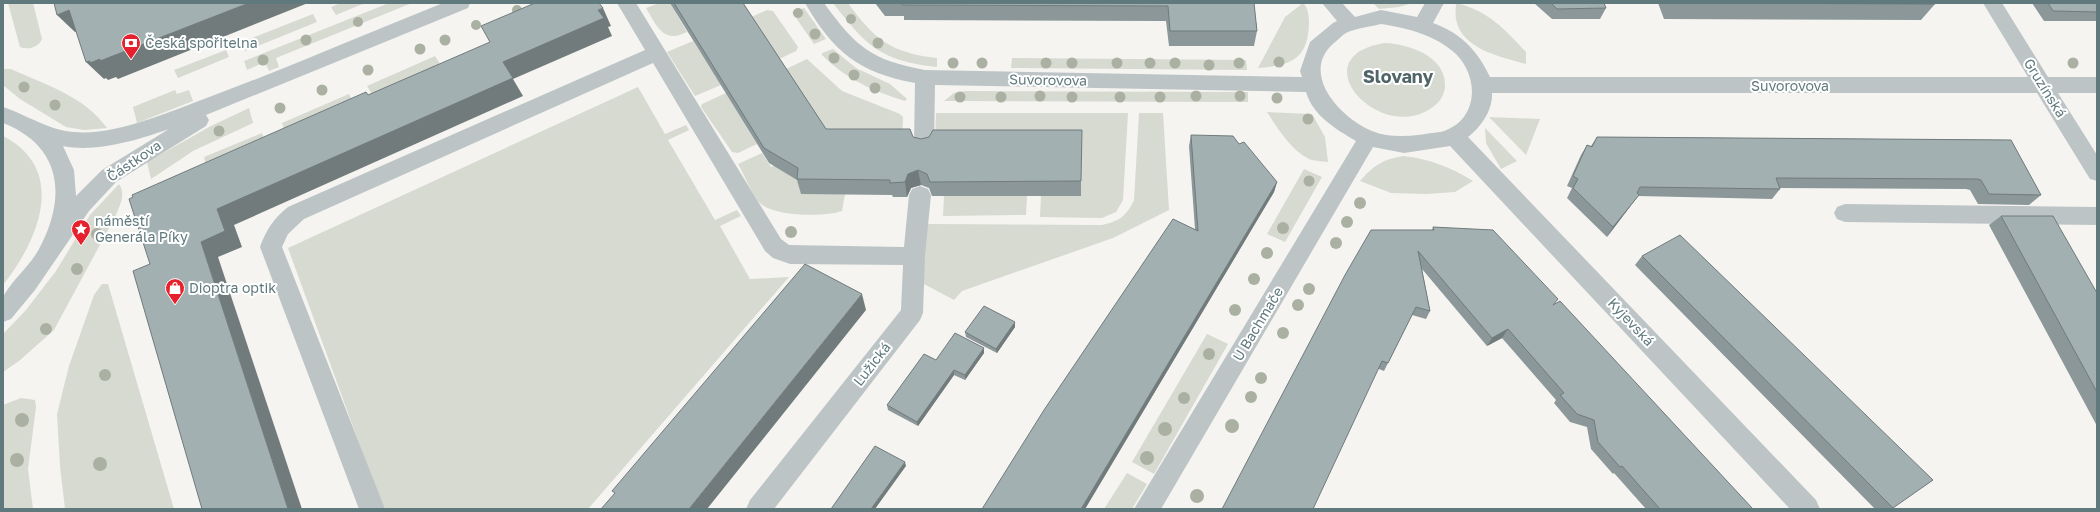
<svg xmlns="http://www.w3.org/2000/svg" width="2100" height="512" font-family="'Golos Text',sans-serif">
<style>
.green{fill:#d7dad0}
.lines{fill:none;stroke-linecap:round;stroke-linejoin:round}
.minor{fill:#bdc4c6;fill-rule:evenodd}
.tree{fill:#abb1a2}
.wall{fill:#8b9798}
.shaded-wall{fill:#717b7c}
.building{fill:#a2b0b1;stroke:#717b7c}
.labels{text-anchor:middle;stroke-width:4;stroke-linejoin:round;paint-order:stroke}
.poi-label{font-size:14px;fill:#5f797d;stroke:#fff;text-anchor:start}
.street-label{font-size:14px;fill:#5f797d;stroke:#fff}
.district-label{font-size:18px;font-weight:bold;fill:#516568;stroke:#fff}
</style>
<rect width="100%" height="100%" fill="#f5f4f1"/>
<path class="green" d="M8 3H33L42 39C38 48 28 50 20 47Z
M341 3H365L336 15 331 7Z
M389 3H412L276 58 279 67 269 71 265 62 247 70 244 61Z
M659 3H670L687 32C663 44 657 26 646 8Z
M833 3H848C874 39 891 53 937 58V67C881 61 866 46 833 3Z
M1303 3C1308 7 1309 16 1309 23 1308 60 1291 65 1258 68L1285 17Z
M1373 3H1413L1399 7 1379 9Z
M1456 3C1489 11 1504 29 1526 52V64C1501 57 1461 49 1456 19 1455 14 1456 8 1456 3Z
M804 8 826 39 814 44 792 12Z
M767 10 773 11 798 47 796 51 775 61 747 19Z
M313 14 317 22 245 51 242 42Z
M693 41 721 85 695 96 667 52Z
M1385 43C1410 44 1447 57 1445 87 1444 97 1438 104 1430 109 1377 143 1300 56 1385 43Z
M833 49 856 68 890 84 907 99 905 101C873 91 846 79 822 55V53Z
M226 50 229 57 178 78 174 70Z
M435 56 440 64 372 94 367 86Z
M1012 58 1246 60 1247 70 1011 68Z
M807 59 842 91 900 114 903 117 902 142 810 144 782 71Z
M3 69H11C46 85 84 96 107 128L84 130 66 127 20 99 4 86Z
M638 87 665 134 686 125 689 130 668 140 715 220 737 210 741 216 720 226 750 279 789 277 588 509H383L288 248Z
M175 90 177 94 189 90 193 101 137 123 133 107Z
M965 91 1248 92V102L944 101 954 93Z
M726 93 757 144 738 153 732 152 701 107 702 104Z
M349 94 353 102 285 132 282 123Z
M249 108 253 123 193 151 151 179 147 162 211 126Z
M1267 112 1312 114 1325 137 1328 162C1322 161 1314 161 1309 159 1291 150 1278 129 1267 112Z
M936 113H1128L1123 200 1116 212 1102 218 1040 217 1041 196 935 145Z
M1139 113H1163L1169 210 1113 238 962 291 954 300 922 283 927 224 1102 225C1119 221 1126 217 1134 200Z
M1489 117 1540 119 1526 155Z
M1485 128 1517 161 1501 169 1486 143Z
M262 133 265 141 206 165 204 157Z
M3 136C69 170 38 241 3 285Z
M762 153 771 167 776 165 788 174 845 194 842 211C825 217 776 217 761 204 753 197 744 174 738 164Z
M1403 156C1430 159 1450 167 1473 181L1455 192 1427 194 1391 193 1360 181C1374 165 1382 160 1403 156Z
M1304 169 1322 177 1285 242 1267 234Z
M119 184C126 194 120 205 116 215L54 330 19 361 3 372V334L26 310 56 271 90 215Z
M944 195 1027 196 1026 215 943 216Z
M102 284H108L174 509H65L60 466 57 414 69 366 94 295Z
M1207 334 1228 344 1154 474 1132 462Z
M21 398 35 400 36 407 28 469 33 509H3V405Z
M1127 473 1147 484 1132 509H1104Z"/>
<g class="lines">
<path class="minor" d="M443 3H470L468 8 206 115 209 120 206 126 116 182 89 211 35 290 11 319 3 322C3 315 0 301 4 295 14 278 30 266 39 249 67 197 62 146 3 123V107C27 115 48 130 74 132 114 136 166 113 204 99 285 69 363 35 443 3ZM169 129 102 170 76 196 74 170 63 146C95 153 138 140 169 129Z
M617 3H636L781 239 789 245 904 247 909 195 912 189 920 186 928 189 931 195 925 256 923 313 920 320 774 509H746L750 500 901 310 903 265 790 264 773 258 765 251 653 63 304 219 288 234 282 247 385 509H359L260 247C266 230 274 218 288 207L645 50Z
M805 3H824C856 47 871 60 925 70L1302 77 1300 71 1310 42 1333 23 1337 21 1322 3H1342L1355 17 1381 10 1417 17 1425 3H1444L1433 23C1461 33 1478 51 1490 77H2028L1983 3H2002L2048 77H2097V93H2058L2097 155V181L2090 179 2037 93H1492C1493 110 1481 127 1468 137L1816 500 1820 509H1790L1450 146 1404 153 1373 147 1161 509H1134L1356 141C1336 129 1313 116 1306 92L935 85 934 145 931 151 924 153 917 151 914 145 915 83C860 73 833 52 805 3ZM1381 24C1408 28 1435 35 1456 54 1475 73 1479 106 1457 124 1452 127 1447 131 1440 132 1417 135 1394 140 1372 131 1340 118 1299 73 1334 43 1338 40 1342 35 1346 33 1356 28 1370 27 1381 24Z
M1845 204 2097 207V225L1845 222 1837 219 1834 213 1837 207Z"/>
</g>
<g class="tree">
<circle cx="517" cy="10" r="5"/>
<circle cx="798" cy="13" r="5"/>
<circle cx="851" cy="19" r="5"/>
<circle cx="358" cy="22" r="5"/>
<circle cx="476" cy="25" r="5"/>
<circle cx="815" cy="34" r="5.5"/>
<circle cx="306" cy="40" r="5.5"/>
<circle cx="445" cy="40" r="5.5"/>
<circle cx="878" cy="43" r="5.5"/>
<circle cx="420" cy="49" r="5.5"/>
<circle cx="834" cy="58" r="5.5"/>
<circle cx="263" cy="60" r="5.5"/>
<circle cx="1279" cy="62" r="5.5"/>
<circle cx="953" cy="63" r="5.5"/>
<circle cx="982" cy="63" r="5.5"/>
<circle cx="1046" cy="63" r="5.5"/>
<circle cx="1072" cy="63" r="5.5"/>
<circle cx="1117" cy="63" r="5.5"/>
<circle cx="1150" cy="63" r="5.5"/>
<circle cx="1175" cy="63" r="5.5"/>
<circle cx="1239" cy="63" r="5.5"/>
<circle cx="2073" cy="63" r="5.5"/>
<circle cx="1209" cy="65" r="5.5"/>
<circle cx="368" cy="70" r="5.5"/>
<circle cx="854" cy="75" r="5.5"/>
<circle cx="24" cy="87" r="5.5"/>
<circle cx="875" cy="88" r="5.5"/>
<circle cx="322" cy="90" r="5.5"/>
<circle cx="1040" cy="96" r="5.5"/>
<circle cx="1196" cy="96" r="5.5"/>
<circle cx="1240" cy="96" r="5.5"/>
<circle cx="960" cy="97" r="5.5"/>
<circle cx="1001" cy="97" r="5.5"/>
<circle cx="1072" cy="97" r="5.5"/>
<circle cx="1120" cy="97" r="5.5"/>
<circle cx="1160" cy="97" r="5.5"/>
<circle cx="1277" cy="98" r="5.5"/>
<circle cx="55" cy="105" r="5.5"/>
<circle cx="280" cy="108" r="5.5"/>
<circle cx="1308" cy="119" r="5.5"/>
<circle cx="219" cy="131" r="5.5"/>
<circle cx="1309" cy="181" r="5.5"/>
<circle cx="1360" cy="203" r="6"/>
<circle cx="1347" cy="222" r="6"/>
<circle cx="1283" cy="228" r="6"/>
<circle cx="791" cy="232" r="6"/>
<circle cx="97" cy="234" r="6"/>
<circle cx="1336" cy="243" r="6"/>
<circle cx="1267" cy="253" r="6"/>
<circle cx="77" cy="269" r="6"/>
<circle cx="1254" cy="279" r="6"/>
<circle cx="1309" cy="289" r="6"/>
<circle cx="1298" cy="305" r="6"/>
<circle cx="1235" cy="310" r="6"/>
<circle cx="46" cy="329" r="6"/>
<circle cx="1283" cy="333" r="6"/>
<circle cx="1209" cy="354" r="6"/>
<circle cx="105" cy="375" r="6"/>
<circle cx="1261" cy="378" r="6"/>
<circle cx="1251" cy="397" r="6"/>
<circle cx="1184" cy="398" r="6"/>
<circle cx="22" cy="420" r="7"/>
<circle cx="1232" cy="426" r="7"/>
<circle cx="1165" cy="429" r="7"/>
<circle cx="1147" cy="458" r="7"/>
<circle cx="17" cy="460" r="7"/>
<circle cx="100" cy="464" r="7"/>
<circle cx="1197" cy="496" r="7"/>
</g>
<path class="wall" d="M670 3H743L826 129 913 137 921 139 1081 181V196H932L929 188 921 185 911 188 907 197H893L892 195 801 194 797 180 769 163Z
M875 3H1254L1257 31 1254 46H1169L1166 21 904 20V16H885Z
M1534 3H1604L1606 8 1600 19H1552Z
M1658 3H1934L1935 4 1921 20 1664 19Z
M2032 3H2097V21H2044Z
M1191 135 1239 144 1277 182 1274 192 1085 509 1195 229 1189 146Z
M1597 137 2011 140 2041 195 2029 205 1978 204 1970 190 1966 189 1780 188V189L1772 199 1638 196 1607 237 1567 198 1572 188 1567 186 1581 155 1587 145 1591 146Z
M2001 216 2097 293V426L1989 225Z
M1433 227 1554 305 1753 509H1646L1614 473 1613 474 1591 449 1587 427 1570 422 1554 403 1556 400 1502 338 1487 346 1422 269 1430 311 1426 319 1412 315 1384 371 1379 369 1345 275 1432 230Z
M1642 256 1933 480 1890 509H1875L1635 265Z
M1015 327 997 353 966 337 965 332Z
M984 348V353L965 380 954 375 918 426 888 410 887 405 936 360Z"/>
<path class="shaded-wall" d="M249 3H308L118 79 116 77 108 80 106 78 104 79 86 62Z
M603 8 611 26 608 27 612 36 513 79 523 96 234 225 242 247 218 257 302 509H288L201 242 217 209Z
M69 10 87 28 75 32 57 15Z
M918 170 921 185 911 188 907 197 905 182 908 174Z
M1277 182 1274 192 1085 509H1081Z
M1639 195 1632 204 1607 237 1613 227Z
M862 294 866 310 707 509H689Z
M1015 322V327L997 353 996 349Z
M1508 329 1502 338 1487 346 1492 338Z
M984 348V353L965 380V375Z
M954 370V375L918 426 917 422Z
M905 462 906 466 875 509H871Z"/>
<path class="building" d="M54 3H249L100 61V59L90 63V61L86 62 69 10 57 15Z
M535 3H599L603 8 598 10 604 18 503 62 513 78 217 209 225 231 201 242 288 509H202L133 271 150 264 129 199 133 197 132 195 366 92 368 95 490 42 481 26Z
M674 3H743L826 129H910L913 137 921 139 929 137 933 130H1082L1081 181 930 182 927 174 918 170 908 174 905 182 890 183V180L797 179 798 168 764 148Z
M902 3H1254L1257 31H1170L1168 6 902 5Z
M1551 3H1604L1606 8 1557 9Z
M1674 3H1934L1935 4Z
M2048 3H2097V12L2053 11Z
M1191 135 1233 136 1239 144 1244 142 1277 182 1081 509H982L1044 410 1173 219 1198 231Z
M1597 137 2011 140 2041 195 1989 194 1981 180 1977 179 1776 178 1780 189 1640 187 1637 193 1639 195 1613 227 1573 188 1578 179 1573 176 1587 145 1592 147Z
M2001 216H2053L2097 293V392Z
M1433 227 1493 230 1558 299 1553 305 1560 301 1753 509H1660L1622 466 1620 467 1598 442 1594 420 1577 414 1560 395 1564 393 1508 329 1492 338 1418 251 1430 311 1416 307 1388 363 1382 361 1313 509H1222L1345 275 1371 230H1434Z
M1680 235 1933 480 1893 508 1642 256Z
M805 264 862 294 689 509H601L615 493 612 491Z
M984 306 1015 322 996 349 965 332Z
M955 333 984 348 965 375 954 370 917 422 887 405 924 354 936 360Z
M875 446 905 462 871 509H831Z"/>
<defs>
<symbol id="bank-pin" viewBox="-11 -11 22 30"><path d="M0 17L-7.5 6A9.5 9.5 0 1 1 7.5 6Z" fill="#e6202d" stroke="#fff"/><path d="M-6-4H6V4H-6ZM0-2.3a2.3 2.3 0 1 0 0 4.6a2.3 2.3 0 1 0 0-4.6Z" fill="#fff"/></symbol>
<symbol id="sight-pin" viewBox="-11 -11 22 30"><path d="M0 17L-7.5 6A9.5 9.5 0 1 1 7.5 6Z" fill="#e6202d" stroke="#fff"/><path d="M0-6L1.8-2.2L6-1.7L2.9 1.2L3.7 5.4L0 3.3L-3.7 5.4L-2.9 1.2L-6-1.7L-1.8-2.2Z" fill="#fff"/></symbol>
<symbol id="shop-pin" viewBox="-11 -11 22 30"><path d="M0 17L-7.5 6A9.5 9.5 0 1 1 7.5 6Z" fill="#e6202d" stroke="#fff"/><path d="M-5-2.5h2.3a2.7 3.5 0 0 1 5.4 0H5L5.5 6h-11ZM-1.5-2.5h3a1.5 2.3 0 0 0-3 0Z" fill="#fff"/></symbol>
</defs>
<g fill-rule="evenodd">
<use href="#bank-pin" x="120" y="32" width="22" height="30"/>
<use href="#sight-pin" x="70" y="218" width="22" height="30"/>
<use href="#shop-pin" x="164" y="277" width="22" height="30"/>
</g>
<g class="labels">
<g class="poi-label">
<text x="145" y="48">Česká spořitelna</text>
<text x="95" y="226">náměstí<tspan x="95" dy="16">Generála Píky</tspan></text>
<text x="189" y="293">Dioptra optik</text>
</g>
<g class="street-label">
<text transform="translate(1048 80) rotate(1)" y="5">Suvorovova</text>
<text x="1790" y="91">Suvorovova</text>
<text transform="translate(2045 88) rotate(58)" y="5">Gruzínská</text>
<text transform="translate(134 161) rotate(-34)" y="5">Částkova</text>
<text transform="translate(1631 322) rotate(47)" y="5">Kyjevská</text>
<text transform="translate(1258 324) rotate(-59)" y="5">U Bachmače</text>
<text transform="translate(872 364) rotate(-52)" y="5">Lužická</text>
</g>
<g class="district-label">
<text x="1398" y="83">Slovany</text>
</g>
</g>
<rect width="2100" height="512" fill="none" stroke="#5f797d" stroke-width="8"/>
</svg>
